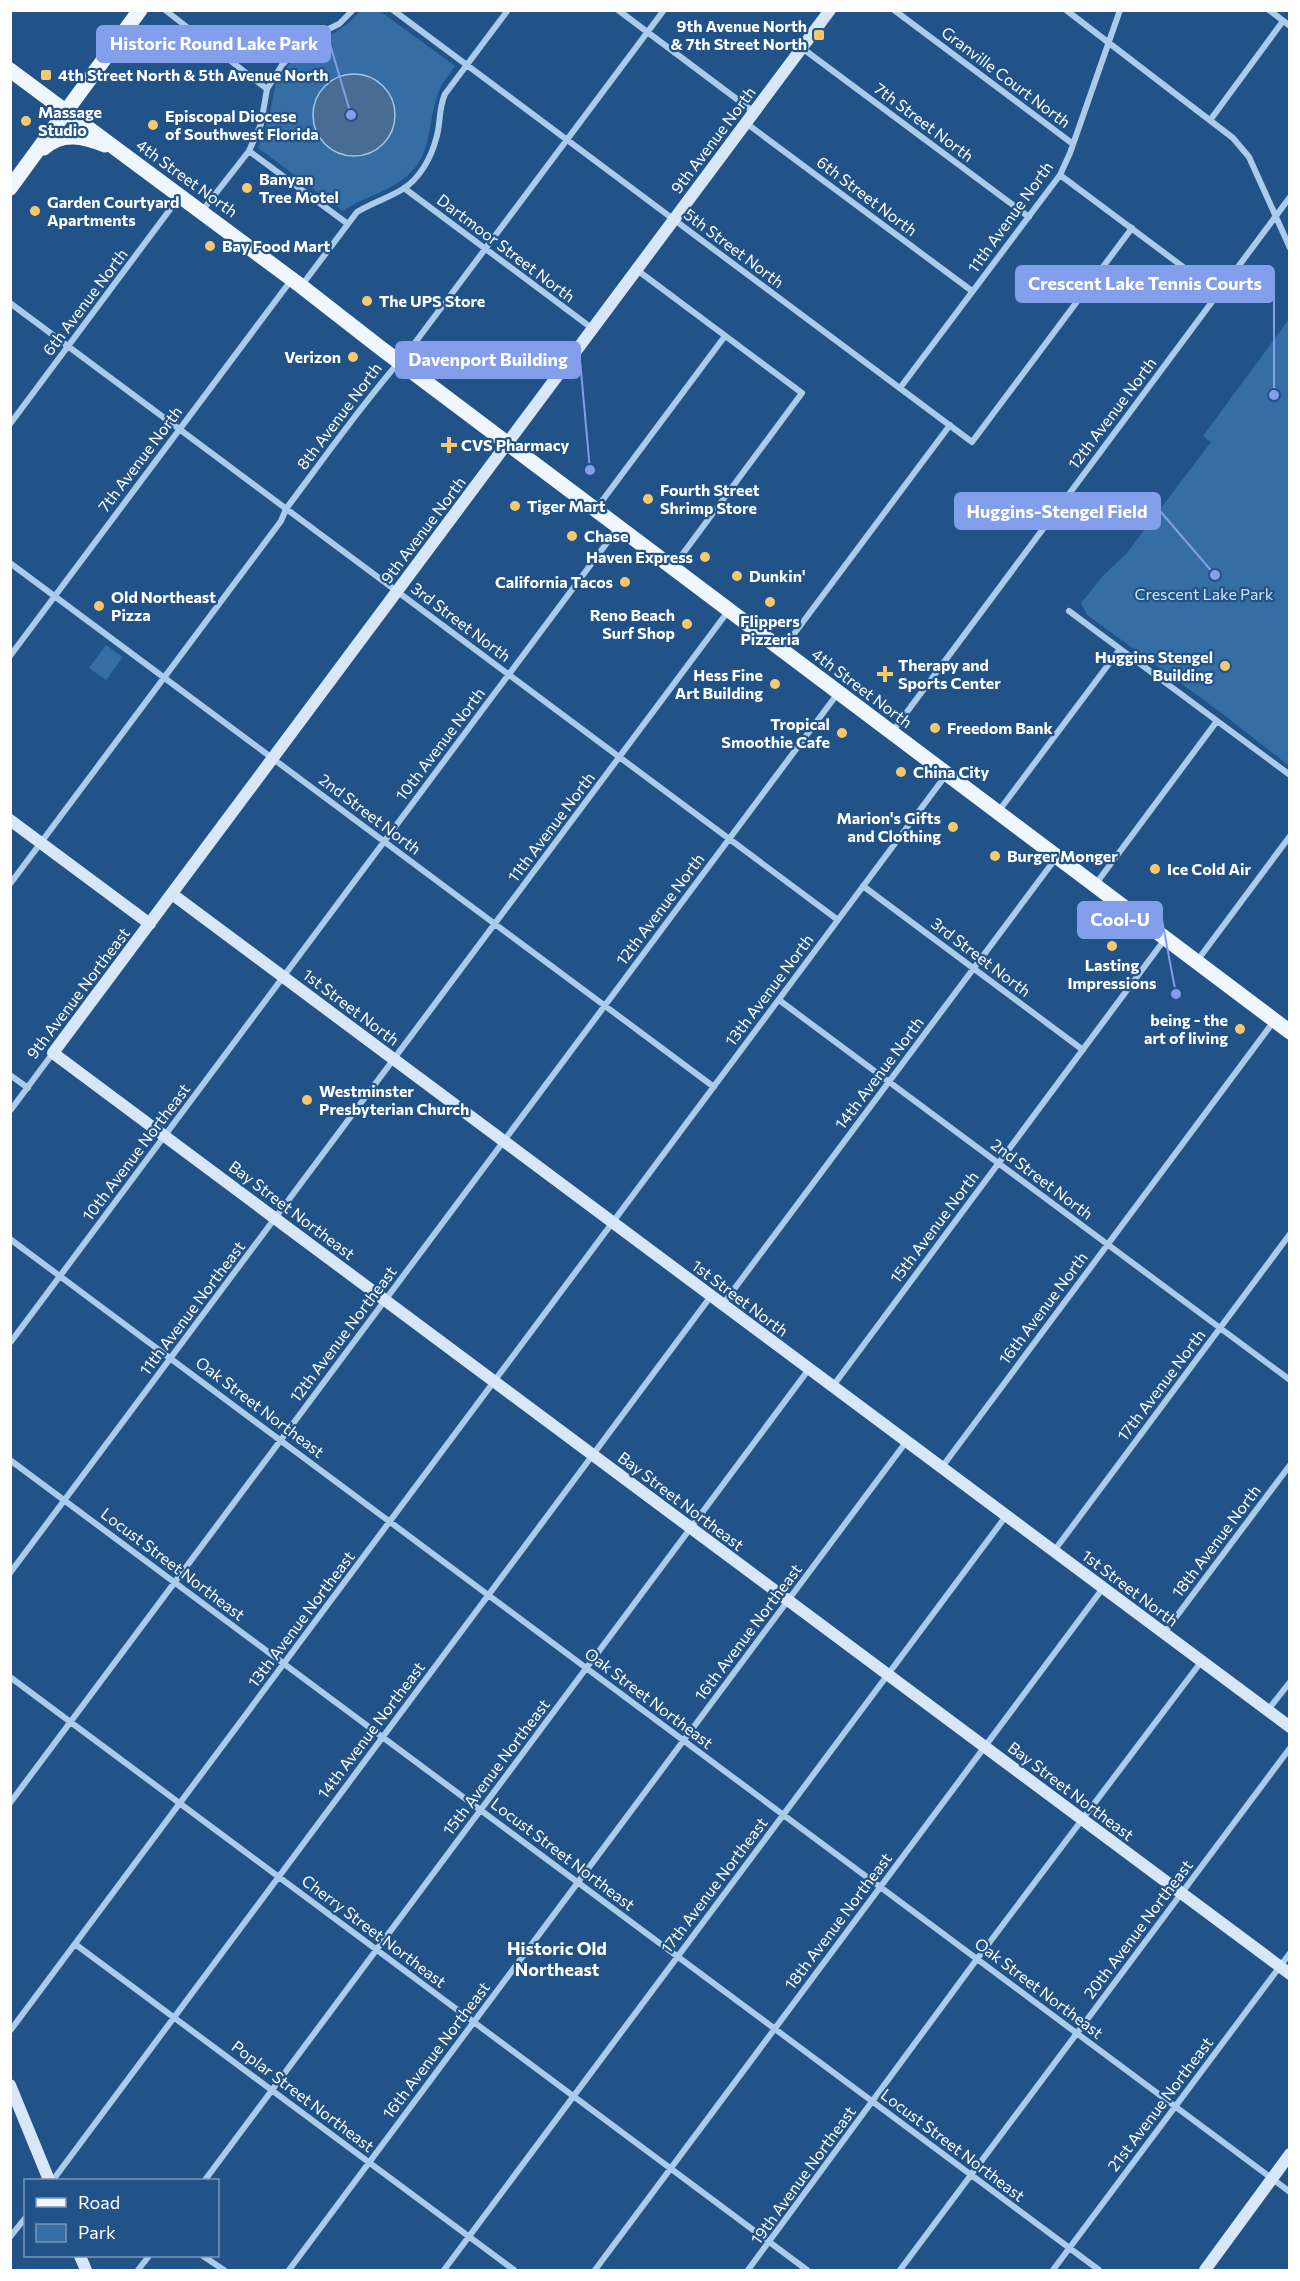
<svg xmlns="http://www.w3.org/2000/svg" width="1300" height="2281" font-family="Commissioner,sans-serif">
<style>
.green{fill:#356da5}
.water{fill:#496c92;stroke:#9fc6eb;stroke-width:1.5}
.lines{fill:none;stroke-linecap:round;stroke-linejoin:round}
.street{stroke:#abcbea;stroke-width:6}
.secondary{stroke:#d7e7f8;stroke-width:12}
.primary{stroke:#eff6fe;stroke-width:15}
.poi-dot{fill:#f7c96d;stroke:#215288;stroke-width:2}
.labels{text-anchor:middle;stroke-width:4.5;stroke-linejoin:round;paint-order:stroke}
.poi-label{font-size:16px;font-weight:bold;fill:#fff;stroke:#215288;text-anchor:start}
.street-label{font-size:16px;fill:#fff;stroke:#215288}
.park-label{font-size:16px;fill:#d0e4f8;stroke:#215288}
.neighbourhood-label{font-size:18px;font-weight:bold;fill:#fff;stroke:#215288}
.leader{fill:none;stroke:#839eea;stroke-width:2}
.callout-dot{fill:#839eea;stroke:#215288;stroke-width:2}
.callout{fill:#839eea;stroke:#839eea;stroke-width:2}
.callout-label{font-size:18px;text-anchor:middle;font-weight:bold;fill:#fff}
</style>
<rect width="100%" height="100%" fill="#215288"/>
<path class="green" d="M360 11H380L455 66C449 75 441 83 438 94 427 123 433 153 408 175 389 192 363 197 343 211L258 148C263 136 267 124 270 112 273 101 273 89 278 80 294 47 338 39 360 11Z
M1289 319V766L1219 711 1087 615 1081 603 1102 577 1126 554 1211 442 1203 436Z
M106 645 123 657 106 680 89 668Z"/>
<path class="water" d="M313 115a41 41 0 1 1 82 0a41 41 0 1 1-82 0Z"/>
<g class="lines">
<path class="street" d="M165 10 267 89
M393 10 972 442 1132 228
M618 10 754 112
M894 10 1073 144
M1066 10 1233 138 1249 157 1290 248
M1269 10 1290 26
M802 48 1029 217
M1211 119 1283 21
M746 123 972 291
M249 151 348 224
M1060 175 1218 293
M404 188 593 329
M202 211 249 151 261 124 267 89 282 65 300 47 316 35 339 24 353 10
M637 270 802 393 673 567
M302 285 357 212C372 203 388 198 403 189 420 178 431 158 436 139 441 124 438 110 445 94L508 10
M10 303 838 920
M900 388 1060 175 1070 153 1120 10
M10 424 180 196
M596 509 725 336
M10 563 714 1087
M1069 611 1290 775
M782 650 950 425
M10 656 292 279
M892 732 1290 197
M998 812 1120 649
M10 884 281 521 286 509C327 454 366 399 411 348L664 10
M1095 885 1217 721
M863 886 1083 1050
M1197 961 1290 836
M779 1000 1290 1380
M10 1075 28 1088
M10 1111 53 1053
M10 1239 1290 2192
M723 1304 1056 858
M10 1343 618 528
M833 1386 1165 939
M10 1460 1099 2270
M942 1467 1274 1021
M1054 1551 1290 1234
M10 1573 729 610
M1164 1633 1290 1465
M10 1677 807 2270
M1268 1710 1290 1682
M10 1803 838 693
M75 1944 514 2270
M10 2031 946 775
M53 2180 711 1296
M205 2180 809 1369
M10 2237 26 2217
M203 2256 224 2270
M138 2270 149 2256
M289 2270 906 1442
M444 2270 1006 1516
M595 2270 1103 1588
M748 2270 977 1959 1201 1662
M900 2270 1290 1748
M1053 2270 1290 1953"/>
<path class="secondary" d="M830 10 53 1053 1290 1974
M10 820 150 924
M172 894 1290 1727
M10 2085 49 2180
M80 2256 86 2270
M1205 2270 1290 2154"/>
<path class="primary" d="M10 70 301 286 378 346 1290 1032
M44 148C63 131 84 137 105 145
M10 188 140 10"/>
</g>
<g class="poi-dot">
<rect x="813" y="29" width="12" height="12" rx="3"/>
<rect x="40" y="69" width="12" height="12" rx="3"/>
<circle cx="26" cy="121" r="6"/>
<circle cx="153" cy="125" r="6"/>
<circle cx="247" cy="188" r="6"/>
<circle cx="35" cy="211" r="6"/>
<circle cx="210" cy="246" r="6"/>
<circle cx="367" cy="301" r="6"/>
<circle cx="353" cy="357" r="6"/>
<path d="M446 436h6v6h6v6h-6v6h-6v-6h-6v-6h6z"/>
<circle cx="648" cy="499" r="6"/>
<circle cx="515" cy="506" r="6"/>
<circle cx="572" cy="536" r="6"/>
<circle cx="705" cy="557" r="6"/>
<circle cx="737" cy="576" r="6"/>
<circle cx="625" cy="582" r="6"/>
<circle cx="770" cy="602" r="6"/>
<circle cx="99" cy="606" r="6"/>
<circle cx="687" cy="624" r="6"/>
<circle cx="1225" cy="666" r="6"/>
<path d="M882 665h6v6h6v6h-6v6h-6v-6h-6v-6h6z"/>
<circle cx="775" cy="684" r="6"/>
<circle cx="935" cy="728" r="6"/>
<circle cx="842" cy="733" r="6"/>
<circle cx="901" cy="772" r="6"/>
<circle cx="953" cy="827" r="6"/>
<circle cx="995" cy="856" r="6"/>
<circle cx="1155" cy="869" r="6"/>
<circle cx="1112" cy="946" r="6"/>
<circle cx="1240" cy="1029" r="6"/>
<circle cx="307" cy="1100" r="6"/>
</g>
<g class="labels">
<g class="poi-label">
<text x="807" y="32" text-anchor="end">9th Avenue North<tspan x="807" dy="18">&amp; 7th Street North</tspan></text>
<text x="58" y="81">4th Street North &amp; 5th Avenue North</text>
<text x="38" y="118">Massage<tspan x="38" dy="18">Studio</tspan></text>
<text x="165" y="122">Episcopal Diocese<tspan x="165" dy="18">of Southwest Florida</tspan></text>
<text x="259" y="185">Banyan<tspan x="259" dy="18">Tree Motel</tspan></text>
<text x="47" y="208">Garden Courtyard<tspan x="47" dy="18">Apartments</tspan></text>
<text x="222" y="252">Bay Food Mart</text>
<text x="379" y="307">The UPS Store</text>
<text x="341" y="363" text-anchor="end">Verizon</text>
<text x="461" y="451">CVS Pharmacy</text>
<text x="660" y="496">Fourth Street<tspan x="660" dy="18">Shrimp Store</tspan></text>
<text x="527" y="512">Tiger Mart</text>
<text x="584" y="542">Chase</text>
<text x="693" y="563" text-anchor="end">Haven Express</text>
<text x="749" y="582">Dunkin'</text>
<text x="613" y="588" text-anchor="end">California Tacos</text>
<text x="111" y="603">Old Northeast<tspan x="111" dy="18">Pizza</tspan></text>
<text x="675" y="621" text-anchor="end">Reno Beach<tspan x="675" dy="18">Surf Shop</tspan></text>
<text x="770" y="627" text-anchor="middle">Flippers<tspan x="770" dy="18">Pizzeria</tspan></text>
<text x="1213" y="663" text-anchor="end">Huggins Stengel<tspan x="1213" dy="18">Building</tspan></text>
<text x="898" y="671">Therapy and<tspan x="898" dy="18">Sports Center</tspan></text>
<text x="763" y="681" text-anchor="end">Hess Fine<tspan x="763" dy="18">Art Building</tspan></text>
<text x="830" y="730" text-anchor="end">Tropical<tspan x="830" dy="18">Smoothie Cafe</tspan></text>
<text x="947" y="734">Freedom Bank</text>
<text x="913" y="778">China City</text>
<text x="941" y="824" text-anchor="end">Marion's Gifts<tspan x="941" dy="18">and Clothing</tspan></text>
<text x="1007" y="862">Burger Monger</text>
<text x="1167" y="875">Ice Cold Air</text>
<text x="1112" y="971" text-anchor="middle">Lasting<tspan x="1112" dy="18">Impressions</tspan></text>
<text x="1228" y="1026" text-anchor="end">being - the<tspan x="1228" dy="18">art of living</tspan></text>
<text x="319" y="1097">Westminster<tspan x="319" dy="18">Presbyterian Church</tspan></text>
</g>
<g class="street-label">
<text transform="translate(1006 77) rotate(37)" y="6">Granville Court North</text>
<text transform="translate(924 122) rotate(37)" y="6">7th Street North</text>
<text transform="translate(713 140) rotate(-53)" y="6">9th Avenue North</text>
<text transform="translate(187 178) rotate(36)" y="6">4th Street North</text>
<text transform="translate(867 196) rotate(37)" y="6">6th Street North</text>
<text transform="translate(1010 217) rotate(-54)" y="6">11th Avenue North</text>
<text transform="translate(506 248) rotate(37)" y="6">Dartmoor Street North</text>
<text transform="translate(734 248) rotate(37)" y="6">5th Street North</text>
<text transform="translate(85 302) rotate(-53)" y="6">6th Avenue North</text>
<text transform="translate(1112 413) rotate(-53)" y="6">12th Avenue North</text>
<text transform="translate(339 416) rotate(-53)" y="6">8th Avenue North</text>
<text transform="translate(140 459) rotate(-53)" y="6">7th Avenue North</text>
<text transform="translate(423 530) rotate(-53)" y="6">9th Avenue North</text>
<text transform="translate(461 622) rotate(37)" y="6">3rd Street North</text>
<text transform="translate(862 688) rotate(37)" y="6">4th Street North</text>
<text transform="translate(440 744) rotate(-53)" y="6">10th Avenue North</text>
<text transform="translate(370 814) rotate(37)" y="6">2nd Street North</text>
<text transform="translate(551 827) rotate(-53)" y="6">11th Avenue North</text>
<text transform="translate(660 909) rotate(-53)" y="6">12th Avenue North</text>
<text transform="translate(981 957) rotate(37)" y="6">3rd Street North</text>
<text transform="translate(769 990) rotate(-53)" y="6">13th Avenue North</text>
<text transform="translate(78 993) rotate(-53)" y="6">9th Avenue Northeast</text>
<text transform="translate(351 1007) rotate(37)" y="6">1st Street North</text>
<text transform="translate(879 1073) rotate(-53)" y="6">14th Avenue North</text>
<text transform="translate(136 1152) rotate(-53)" y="6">10th Avenue Northeast</text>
<text transform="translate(1042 1179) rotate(37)" y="6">2nd Street North</text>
<text transform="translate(292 1210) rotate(37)" y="6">Bay Street Northeast</text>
<text transform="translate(934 1227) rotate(-53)" y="6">15th Avenue North</text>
<text transform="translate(740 1298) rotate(37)" y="6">1st Street North</text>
<text transform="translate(192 1308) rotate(-53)" y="6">11th Avenue Northeast</text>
<text transform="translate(1043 1308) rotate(-53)" y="6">16th Avenue North</text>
<text transform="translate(343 1334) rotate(-53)" y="6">12th Avenue Northeast</text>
<text transform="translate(1161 1385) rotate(-53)" y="6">17th Avenue North</text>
<text transform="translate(260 1407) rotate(37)" y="6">Oak Street Northeast</text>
<text transform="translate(681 1501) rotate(37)" y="6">Bay Street Northeast</text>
<text transform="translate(1216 1541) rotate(-53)" y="6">18th Avenue North</text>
<text transform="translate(173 1564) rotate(37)" y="6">Locust Street Northeast</text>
<text transform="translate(1130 1588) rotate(37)" y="6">1st Street North</text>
<text transform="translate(301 1619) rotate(-53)" y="6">13th Avenue Northeast</text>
<text transform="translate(748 1632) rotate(-53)" y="6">16th Avenue Northeast</text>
<text transform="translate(649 1698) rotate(37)" y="6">Oak Street Northeast</text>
<text transform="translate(371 1730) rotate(-53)" y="6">14th Avenue Northeast</text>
<text transform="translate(496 1767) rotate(-53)" y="6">15th Avenue Northeast</text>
<text transform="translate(1071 1791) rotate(37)" y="6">Bay Street Northeast</text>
<text transform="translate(563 1854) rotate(37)" y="6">Locust Street Northeast</text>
<text transform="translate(714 1885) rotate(-53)" y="6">17th Avenue Northeast</text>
<text transform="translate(838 1921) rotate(-53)" y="6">18th Avenue Northeast</text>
<text transform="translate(1138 1929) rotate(-53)" y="6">20th Avenue Northeast</text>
<text transform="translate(374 1931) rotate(37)" y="6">Cherry Street Northeast</text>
<text transform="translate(1039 1988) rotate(37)" y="6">Oak Street Northeast</text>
<text transform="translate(436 2050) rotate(-53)" y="6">16th Avenue Northeast</text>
<text transform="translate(303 2096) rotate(37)" y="6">Poplar Street Northeast</text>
<text transform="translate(1160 2104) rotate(-53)" y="6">21st Avenue Northeast</text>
<text transform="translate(953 2145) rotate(37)" y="6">Locust Street Northeast</text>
<text transform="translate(803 2175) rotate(-54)" y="6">19th Avenue Northeast</text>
</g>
<g class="park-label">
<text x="1204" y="600">Crescent Lake Park</text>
</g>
<g class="neighbourhood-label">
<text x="557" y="1955">Historic Old<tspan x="557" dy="21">Northeast</tspan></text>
</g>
</g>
<path class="leader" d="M351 115L330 44M1274 395L1274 284M590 470L580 360M1215 575L1160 511M1176 994L1162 920"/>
<g class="callout-dot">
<circle cx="351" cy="115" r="6"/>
<circle cx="1274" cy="395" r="6"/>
<circle cx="590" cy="470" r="6"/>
<circle cx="1215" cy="575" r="6"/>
<circle cx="1176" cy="994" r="6"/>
</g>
<g class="callout">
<rect x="97" y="26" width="233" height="36" rx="6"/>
<rect x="1016" y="266" width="258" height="36" rx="6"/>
<rect x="396" y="342" width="184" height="36" rx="6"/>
<rect x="955" y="493" width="205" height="36" rx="6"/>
<rect x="1078" y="902" width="84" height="36" rx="6"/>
</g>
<g class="callout-label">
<text x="214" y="50">Historic Round Lake Park</text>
<text x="1145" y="290">Crescent Lake Tennis Courts</text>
<text x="488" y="366">Davenport Building</text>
<text x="1057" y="518">Huggins-Stengel Field</text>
<text x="1120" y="926">Cool-U</text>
</g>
<rect width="1300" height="2281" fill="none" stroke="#ffffff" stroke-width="24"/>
<rect x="24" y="2179" width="195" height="78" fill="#215288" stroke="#7a97b8" stroke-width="1.5"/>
<rect x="36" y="2198" width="30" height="9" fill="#eff6fe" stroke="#7a97b8" stroke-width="1.5"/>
<text x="78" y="2209" font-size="18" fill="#ffffff">Road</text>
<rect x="36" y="2224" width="30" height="18" fill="#356da5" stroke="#7a97b8" stroke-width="1.5"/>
<text x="78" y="2239" font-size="18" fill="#ffffff">Park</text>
</svg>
